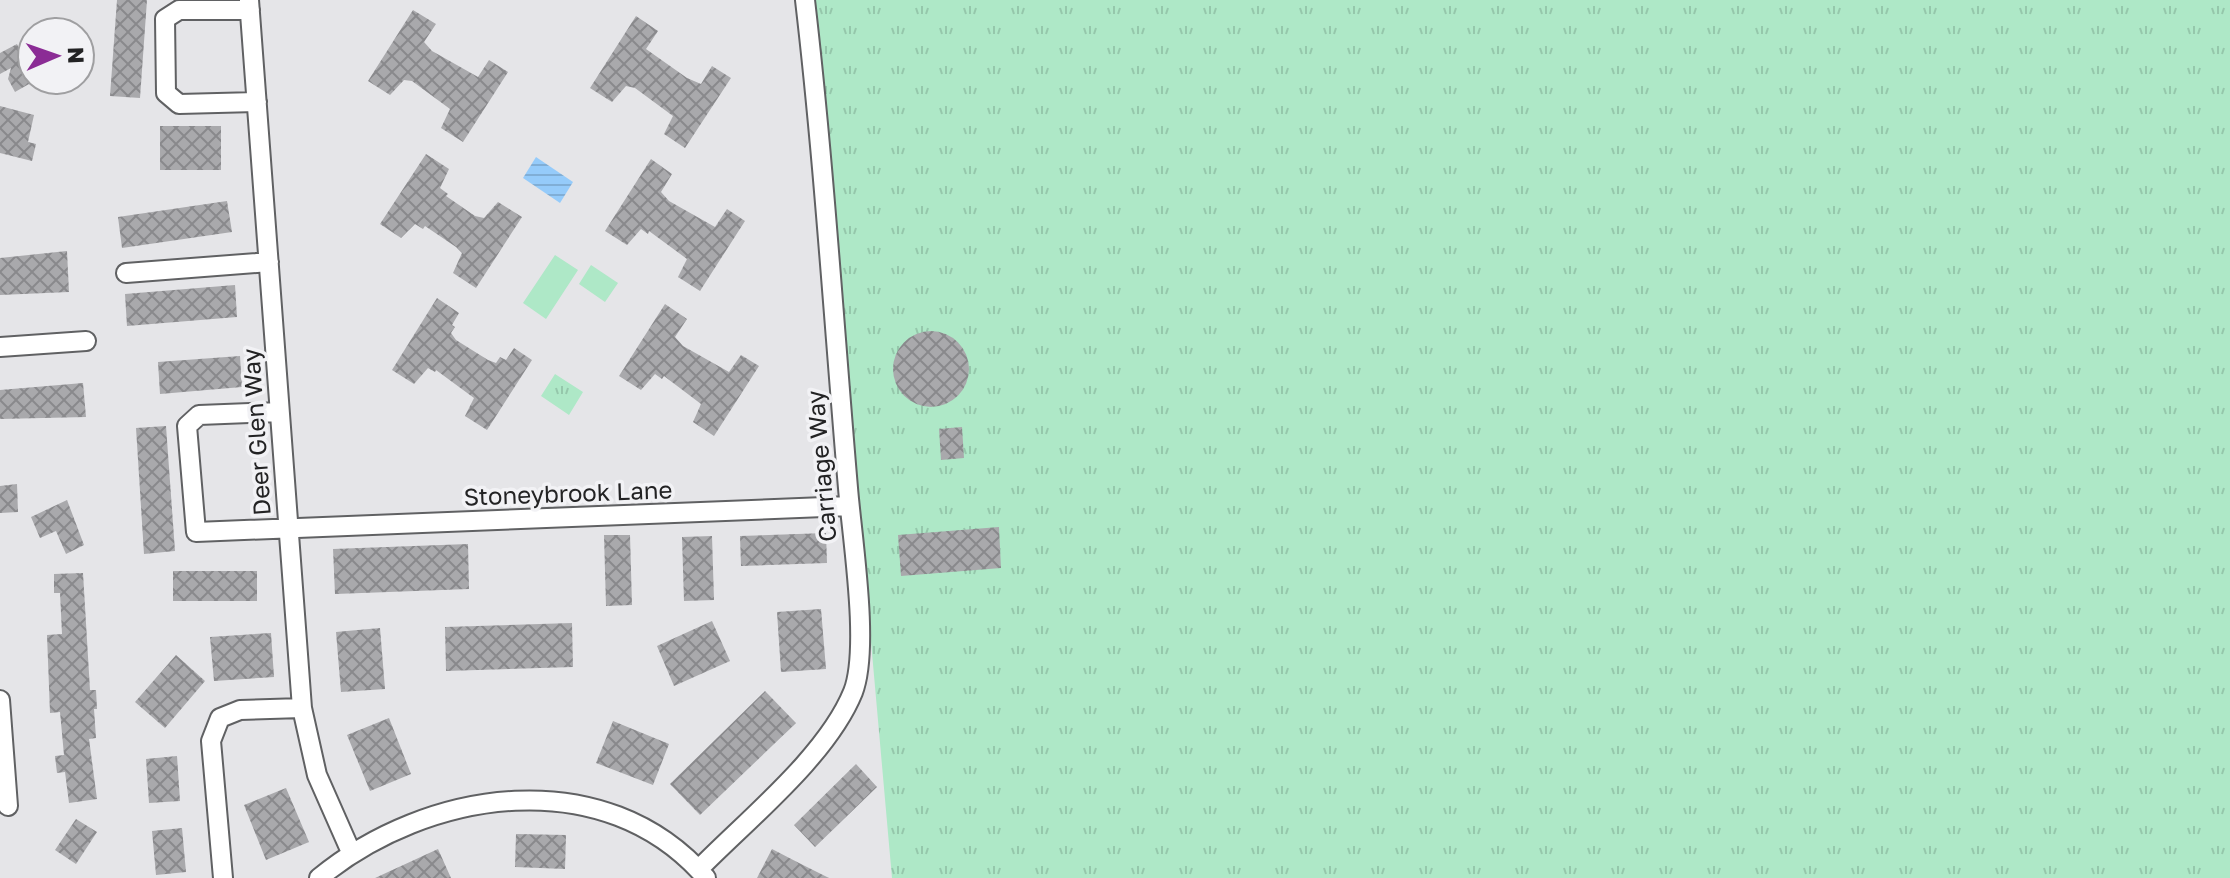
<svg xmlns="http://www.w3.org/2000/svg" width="2230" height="878" font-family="'Golos Text',sans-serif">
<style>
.grass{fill:url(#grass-tufts)}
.pitch{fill:#aee8c7}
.water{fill:url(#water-rules)}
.building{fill:url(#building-cross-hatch)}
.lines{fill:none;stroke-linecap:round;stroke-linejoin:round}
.street-casing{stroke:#606163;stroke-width:22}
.street{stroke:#fff;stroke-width:18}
.labels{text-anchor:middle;stroke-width:7;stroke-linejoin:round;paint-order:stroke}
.street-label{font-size:24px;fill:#232324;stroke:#f2f2f5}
</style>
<defs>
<pattern id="grass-tufts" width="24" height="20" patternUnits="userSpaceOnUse" patternTransform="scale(2)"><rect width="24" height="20" fill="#aee8c7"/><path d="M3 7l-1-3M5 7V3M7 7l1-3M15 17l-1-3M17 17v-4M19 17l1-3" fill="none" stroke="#95c7ab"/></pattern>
<pattern id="water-rules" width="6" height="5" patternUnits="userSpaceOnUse" patternTransform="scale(2)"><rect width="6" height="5" fill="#95cbfa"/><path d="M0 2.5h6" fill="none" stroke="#80aed6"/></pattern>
<pattern id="building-cross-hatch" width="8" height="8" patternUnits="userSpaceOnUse" patternTransform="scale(2)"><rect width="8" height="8" fill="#a9a9ac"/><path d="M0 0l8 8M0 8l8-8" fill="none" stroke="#89898c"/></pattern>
</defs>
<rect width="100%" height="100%" fill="#e5e5e8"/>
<path class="grass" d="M814 0H2230V878H892Z
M555 374 583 392 569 415 541 396Z"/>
<path class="pitch" d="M555 255 578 270 546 319 523 303Z
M591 265 618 283 605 302 579 284Z"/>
<path class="water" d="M536 157 573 182 560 203 523 178Z"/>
<path class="building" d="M117 0H147L140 98 110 96Z
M413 10 436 24 424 42 432 51 478 77 489 60 508 72 463 142 441 128 450 109 412 81 404 80 390 95 368 81Z
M636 16 658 31 646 49 687 78 701 84 712 66 731 78 685 148 664 134 673 116 635 88 626 86 612 102 590 88Z
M17 44 32 80H36L15 92 8 79 11 68 0 74V53Z
M0 106 34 115 28 142 36 144 32 161 0 153Z
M160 126H221V170H160Z
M426 154 449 169 440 188 448 194 446 196 475 216 484 218 498 202 522 217 476 288 453 273 462 253 456 247 425 226 423 229 415 224 401 238 380 224Z
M651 159 672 174 661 192 669 201 715 227 727 209 745 221 700 291 678 277 687 259 649 231 648 234 641 229 627 245 605 231Z
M227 201 232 232 122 248 118 217Z
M67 251 69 292 0 295V258Z
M235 285 237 317 127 326 125 294Z
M437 298 459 313 452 325 455 327 451 333 456 340 488 360 496 363 500 357 506 360 514 348 532 360 487 430 465 416 474 398 436 370 435 372 428 368 414 384 392 370Z
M665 304 687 319 675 337 683 346 729 372 741 355 759 366 714 436 693 422 701 404 664 376 662 379 655 374 641 390 619 376Z
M893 369a38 38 0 1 1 76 0a38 38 0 1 1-76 0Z
M240 356 242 387 160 394 158 362Z
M83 383 86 417 0 419V390Z
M166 426 175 551 144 554 136 428Z
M962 427 964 458 941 460 939 429Z
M17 484 18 512 0 513V486Z
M67 500 84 545 66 554 56 531 40 538 31 517Z
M999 527 1001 568 901 576 898 535Z
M826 533 827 563 741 566 740 536Z
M604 535H630L632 605 606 606Z
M712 536 714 600 684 601 682 537Z
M468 544 469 589 335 594 333 549Z
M173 571H257V601H173Z
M83 573 90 690H96L97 709H94L96 738 89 739 97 799 69 803 65 772 57 773 55 756 64 755 60 712 50 713 47 635 62 634 60 593H54V574Z
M821 609 826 669 781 672 777 612Z
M712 621 730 661 674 686 657 646Z
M572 623 573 667 446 671 445 627Z
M380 628 385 689 341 692 336 632Z
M271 633 274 677 214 681 210 637Z
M176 655 205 681 165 728 135 702Z
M765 691 796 723 700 815 670 784Z
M389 718 411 774 370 791 347 735Z
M613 721 669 744 653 785 596 763Z
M177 756 180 801 149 803 146 759Z
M856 764 877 787 815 847 794 825Z
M286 788 309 842 266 860 244 805Z
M76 819 97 832 76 864 55 850Z
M182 828 186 872 156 875 152 831Z
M516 834 566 835 565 869 515 867Z
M438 849 451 878H375Z
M772 849 799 863 829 878H757Z"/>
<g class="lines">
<defs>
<path id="street" d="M249 0 302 708 317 775 351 852
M250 10H179L165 19 166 93 179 104 257 102
M126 273 269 262
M0 347 86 341
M279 412 199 415 187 426 196 532 849 506
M0 700 8 806
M699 869C748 819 827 756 853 692 870 648 852 538 848 488 834 325 824 162 805 0
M223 878 211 741 220 718 240 710 302 708
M319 878C427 789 605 761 706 878"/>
</defs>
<use href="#street" class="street-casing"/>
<use href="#street" class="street"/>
</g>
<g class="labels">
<g class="street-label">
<text transform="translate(257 432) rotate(-94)" y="8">Deer Glen Way</text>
<text transform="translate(822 466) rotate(-95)" y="8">Carriage Way</text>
<text transform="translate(568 494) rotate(-2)" y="8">Stoneybrook Lane</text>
</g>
</g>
<g transform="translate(56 56) rotate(88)"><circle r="38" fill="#f2f2f5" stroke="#9f9fa1" stroke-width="2"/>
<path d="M0-6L14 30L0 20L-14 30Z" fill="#8b2c95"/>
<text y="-12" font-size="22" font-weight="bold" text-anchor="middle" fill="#232324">N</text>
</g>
</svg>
